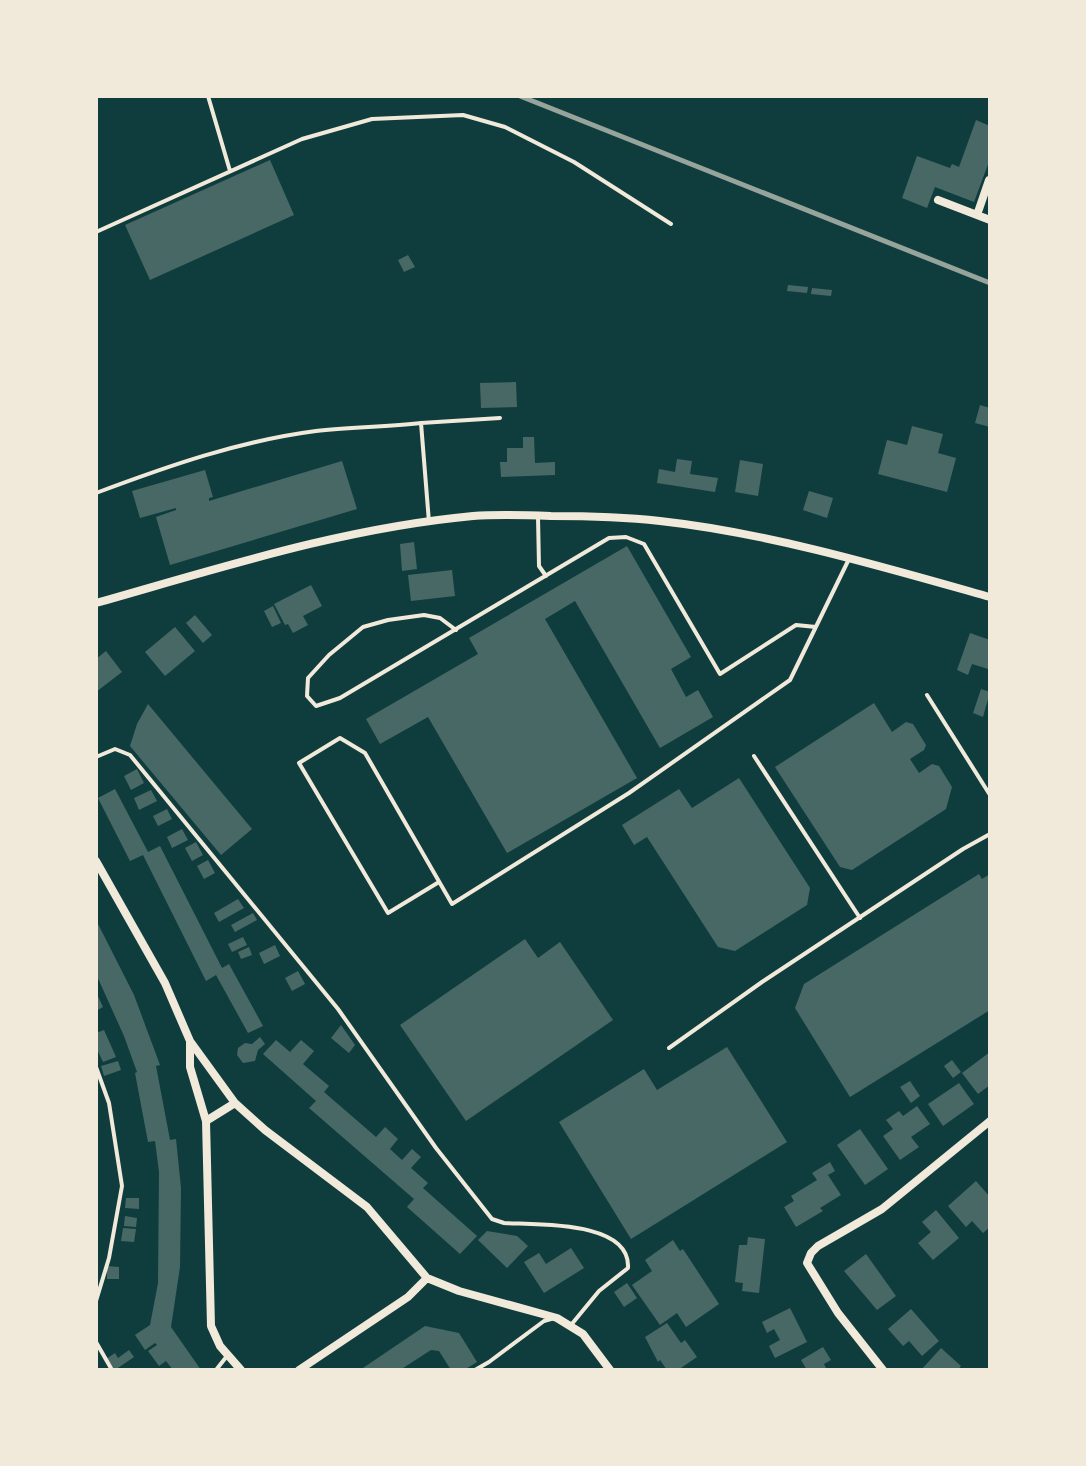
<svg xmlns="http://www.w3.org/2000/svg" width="1086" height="1466" font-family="'Source Serif 4',serif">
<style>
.building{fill:#486865}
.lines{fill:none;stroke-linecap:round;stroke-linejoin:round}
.service{stroke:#f1e9da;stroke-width:4}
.minor{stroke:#f1e9da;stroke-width:8}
.rail{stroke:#97a49c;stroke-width:5}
</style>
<rect width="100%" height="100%" fill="#0f3d3e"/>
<path class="building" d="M976 120 990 126V159L974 202 935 187 927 208 902 198 917 156 950 168 952 164 959 167Z
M270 160 294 215 150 280 125 225Z
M408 255 415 267 404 272 398 260Z
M788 285 808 287 807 293 787 291Z
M812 288 832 290 831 296 811 294Z
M516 382 517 407 481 408 480 383Z
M980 405 990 408V427L975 423Z
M912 426 943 434 938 453 956 458 947 492 878 474 887 440 907 445Z
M523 437H534L535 463 555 462V475L501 477 500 462H507V448H523Z
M677 459 692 461 690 474 718 478 715 492 657 483 659 469 675 472Z
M740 460 763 464 758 496 735 492Z
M342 461 357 509 170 565 156 517 176 510V508L140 518 132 491 205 470 213 497 209 498V501Z
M809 491 833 498 827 518 803 510Z
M414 542 417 569 402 571 400 544Z
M627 546 691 657 671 669 686 697 698 690 713 717 660 748 575 601 545 619 637 778 507 853 428 717 380 744 366 719 478 654 469 638Z
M452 570 455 596 411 601 408 575Z
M311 585 322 606 303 616 308 625 293 633 288 624 285 625 274 604Z
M273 606 281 623 272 627 264 611Z
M195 615 212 635 203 643 186 623Z
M175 627 195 651 165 676 145 652Z
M970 633 990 640V663L988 669 972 664 968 675 957 670Z
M106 651 122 672 96 692V659Z
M981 689 990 692 983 717 973 713Z
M874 703 892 732 906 722 913 724 926 745 924 750 910 759 919 773 932 764 939 766 952 787 946 809 852 870 840 867 775 767Z
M148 704 252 829 221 855 130 746 137 724Z
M137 769 144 783 131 790 124 776Z
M739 778 810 888 807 905 735 951 718 947 647 837 634 845 622 825 679 789 692 808Z
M115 789 148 852 160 846 222 968 229 964 263 1026 248 1033 216 975 206 981 143 855 130 861 98 798Z
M151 790 157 801 139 810 134 798Z
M167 809 172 819 158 826 153 816Z
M182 829 188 840 172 848 167 837Z
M196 842 203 855 192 861 185 848Z
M208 860 215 873 204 879 197 866Z
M979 874 982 879 990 874V1010L850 1097 795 1008 804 984Z
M238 899 244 908 219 922 214 913Z
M253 913 257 920 235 932 231 925Z
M96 920 134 995 160 1065 156 1066 170 1140 176 1139 181 1188 180 1267 171 1327 201 1370H173L166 1361 159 1366 148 1351 157 1345 155 1343 145 1350 135 1335 150 1325 158 1283 159 1172 155 1141 148 1142 135 1073 137 1072 124 1036 96 974Z
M243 937 247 945 232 952 228 944Z
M525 939 538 958 560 942 613 1020 466 1121 400 1025Z
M275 945 280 956 264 964 259 953Z
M249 947 252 955 241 959 238 952Z
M298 971 305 984 292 991 285 978Z
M96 992 103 1007 96 1011Z
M341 1025 355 1045 349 1053 331 1038Z
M104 1030 116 1057 103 1062 96 1047V1033Z
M260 1037 265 1044 258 1050 255 1061 243 1063 237 1055 238 1048 245 1043 252 1044Z
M276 1040 290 1052 301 1040 314 1051 303 1064 329 1086 324 1092 376 1137 385 1127 398 1139 390 1149 402 1160 412 1149 421 1157 411 1168 428 1183 423 1188 477 1236 460 1254 407 1207 414 1199 309 1108 316 1101 263 1054Z
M727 1047 787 1142 631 1239 559 1122 644 1069 657 1090Z
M990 1052V1085L978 1094 962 1073Z
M952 1060 961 1072 953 1078 944 1066Z
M118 1061 121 1070 104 1076 101 1066Z
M910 1081 920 1096 911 1103 900 1087Z
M959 1083 974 1104 943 1126 928 1104Z
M917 1106 930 1124 911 1137 919 1147 900 1160 883 1136 893 1129 886 1120 899 1111 903 1116Z
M860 1129 888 1169 865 1185 837 1145Z
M830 1162 835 1171 828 1175 841 1195 820 1208 823 1211 796 1227 784 1207 794 1201 791 1196 817 1180 812 1173Z
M976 1181 990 1197V1227L983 1233 972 1221 966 1227 948 1206Z
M126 1198H139V1209L125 1208Z
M936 1210 959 1238 933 1260 918 1243 931 1232 922 1222Z
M125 1216 137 1218 136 1227 124 1226Z
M123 1228 136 1229 134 1242 121 1241Z
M487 1231 517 1236 528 1246 507 1268 478 1240Z
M748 1237 765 1239 759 1293 742 1291 743 1283 735 1282 739 1245H747Z
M673 1240 680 1251 683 1249 719 1304 686 1327 677 1313 660 1325 632 1285 652 1271 645 1260Z
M571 1248 584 1268 544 1293 524 1262 539 1253 546 1264Z
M866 1254 896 1296 877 1310 844 1271Z
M107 1266 119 1267V1279H107Z
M627 1283 637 1298 624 1307 614 1292Z
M790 1308 807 1342 775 1358 769 1346 780 1340 774 1329 767 1333 762 1322Z
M911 1309 939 1341 922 1356 909 1341 903 1346 888 1329Z
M667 1323 681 1343 685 1340 697 1357 678 1370H667L660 1360 658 1362 645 1337Z
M425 1326 459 1333 477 1362 464 1370H451L439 1351 431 1350 400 1370H360Z
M823 1347 831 1360 824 1364 827 1370H807L801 1360Z
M941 1348 961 1366 958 1370H921Z
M129 1350 134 1357 115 1370 106 1359 115 1353 118 1358Z"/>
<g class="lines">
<path class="service" d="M208 96 230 171
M96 232 302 139 372 119 463 115 505 127 574 162 671 224
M421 423 500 418
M96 493C168 466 239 441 316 431 350 427 386 427 421 423L429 522
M538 517 539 566 546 576
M456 630 440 618 424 615 388 620 363 627 329 655 308 678 307 696 316 706 340 698 609 538 626 537 644 544 720 674 796 625 816 627
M927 695 990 795
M754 756 860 918
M96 757 115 749 130 755 338 1009 436 1148 492 1219 504 1223C535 1225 631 1220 628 1268L599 1291 571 1325
M439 882 388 913 299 763 340 738 365 753 452 904 629 793 790 680 849 559
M669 1048 762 982 963 849 990 834
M96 1067 109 1103 122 1186 109 1258 96 1301
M96 1342 112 1370
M216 1370 227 1356
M475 1370 489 1362 544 1321 551 1319"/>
<path class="minor" d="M938 200 990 220
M977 215 989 180
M96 603C220 568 343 528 473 516 499 514 525 515 551 516 588 516 624 517 660 521 769 533 884 567 990 597
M96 861 165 983 190 1041 235 1103 265 1130 367 1207 427 1278 459 1291 557 1318 583 1334 610 1370
M190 1043V1067L206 1121 211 1326 220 1346 241 1370
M206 1121 235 1103
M299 1370 408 1297 427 1278
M883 1370 838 1313 807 1263 811 1253 818 1246 882 1209 990 1121"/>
<path class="rail" d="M520 96 990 283"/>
</g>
<rect width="1086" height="1466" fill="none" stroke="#f1e9da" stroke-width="196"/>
</svg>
